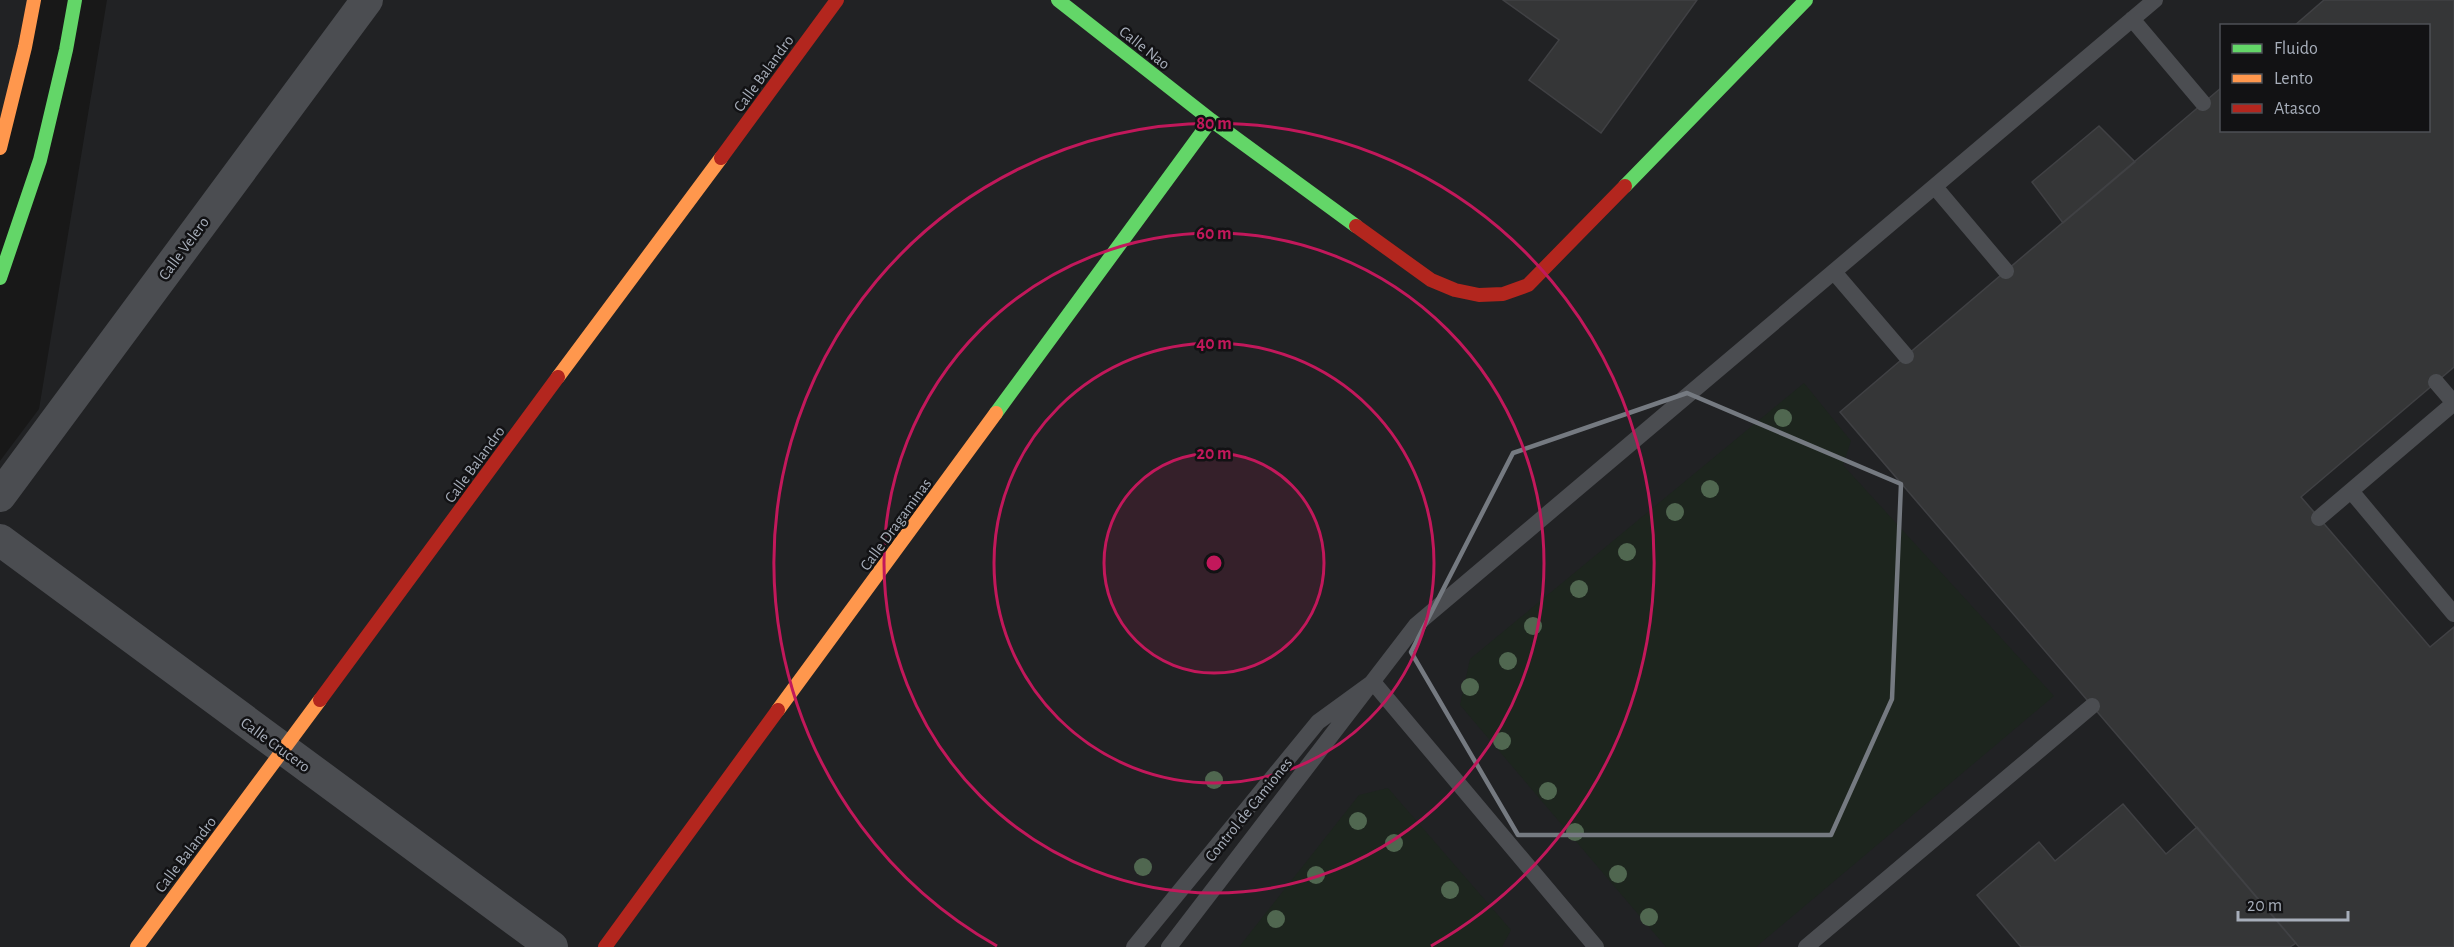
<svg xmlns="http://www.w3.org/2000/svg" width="2454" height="947" font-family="'Alegreya Sans',sans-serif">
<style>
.built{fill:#212224;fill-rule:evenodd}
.green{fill:#1d251e}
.building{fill:#353637;stroke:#404144;stroke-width:1.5}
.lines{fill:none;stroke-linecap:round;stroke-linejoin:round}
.lane{stroke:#4b4d51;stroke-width:16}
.street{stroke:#4b4d51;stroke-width:32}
.fast{stroke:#63d668;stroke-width:14}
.slow{stroke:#ff974d;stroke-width:14}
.jam{stroke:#b3261e;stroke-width:14}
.tree{fill:#506750}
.marked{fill:none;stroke:#757a81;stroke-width:4.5;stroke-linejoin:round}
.ring{fill:none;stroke:#c2185b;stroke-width:3}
.labels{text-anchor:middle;stroke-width:5;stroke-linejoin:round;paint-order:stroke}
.street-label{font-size:16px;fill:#a7aeba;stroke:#121214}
.centre{fill:#c2185b;stroke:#121214;stroke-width:3}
.ring-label{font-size:18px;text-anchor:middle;font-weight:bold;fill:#c2185b;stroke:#121214;stroke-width:5;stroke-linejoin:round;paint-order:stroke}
</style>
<rect width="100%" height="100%" fill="#181818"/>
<path class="built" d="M0 0H35L0 148Z
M107 0H2454V947H0V461L39 409ZM2222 26H2428V130H2222Z"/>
<path class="green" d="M1804 383 1851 441 1843 465 2054 696 1756 947H1666L1460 705 1470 659Z
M1388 788 1511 930 1502 947H1239L1359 795Z"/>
<path class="building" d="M1503 0H1697L1601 133 1529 80 1559 40Z
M2324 0H2454V367L2301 497 2430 647 2454 627V947H2299L1840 412 2222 87V130H2428V26H2294Z
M2099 126 2135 162 2063 223 2032 182Z
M2123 804 2166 854 2197 827 2296 943 2290 947H2021L1977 895 2039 842 2055 861Z"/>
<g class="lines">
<path class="lane" d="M2132 19 2203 103
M1935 187 2006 271
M1834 272 1906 356
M2436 382 2454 403
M2351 491 2454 614
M2319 518 2454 403
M1134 947 1318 722 1373 682 1596 947
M1169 947 1416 625 2155 0
M1806 947 2092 706"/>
<path class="street" d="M0 496 367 0
M0 540 552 947"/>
<path class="fast" d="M1058 0 1211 120 1356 226
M1625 186 1806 0
M0 278 40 160 66 50 75 0
M996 413 1211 120"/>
<path class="slow" d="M0 148 25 47 34 0
M558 377 721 158
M778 710 996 413
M137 947 320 700"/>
<path class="jam" d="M721 158 837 0
M1356 226 1431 280 1455 290 1479 295 1503 294 1528 285 1625 186
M320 700 558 377
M605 947 778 710"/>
</g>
<g class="tree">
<circle cx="1783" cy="418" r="9"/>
<circle cx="1710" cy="489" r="9"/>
<circle cx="1675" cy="512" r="9"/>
<circle cx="1627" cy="552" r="9"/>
<circle cx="1579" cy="589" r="9"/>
<circle cx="1533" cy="626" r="9"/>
<circle cx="1508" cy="661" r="9"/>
<circle cx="1470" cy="687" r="9"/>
<circle cx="1502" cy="741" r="9"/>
<circle cx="1214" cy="780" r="9"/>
<circle cx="1548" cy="791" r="9"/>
<circle cx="1358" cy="821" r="9"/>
<circle cx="1575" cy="832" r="9"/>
<circle cx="1394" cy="843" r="9"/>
<circle cx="1143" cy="867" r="9"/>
<circle cx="1618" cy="874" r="9"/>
<circle cx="1316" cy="875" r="9"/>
<circle cx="1450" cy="890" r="9"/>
<circle cx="1649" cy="917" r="9"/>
<circle cx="1276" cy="919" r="9"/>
</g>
<path class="marked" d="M1687 393 1901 484 1892 699 1831 835H1518L1411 652 1513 453Z"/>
<circle cx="1214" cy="563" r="110" fill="#c2185b" fill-opacity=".12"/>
<g class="ring">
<circle cx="1214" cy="563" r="110"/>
<circle cx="1214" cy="563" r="220"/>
<circle cx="1214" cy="563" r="330"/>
<path d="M997 946A440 440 0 1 1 1431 946"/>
</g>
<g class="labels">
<g class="street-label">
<text transform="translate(1145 47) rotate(38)" y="6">Calle Nao</text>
<text transform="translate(763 73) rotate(-54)" y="6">Calle Balandro</text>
<text transform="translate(183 248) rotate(-54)" y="6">Calle Velero</text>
<text transform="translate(474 464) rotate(-54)" y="6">Calle Balandro</text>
<text transform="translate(895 524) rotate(-54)" y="6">Calle Dragaminas</text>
<text transform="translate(276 744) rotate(36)" y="6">Calle Crucero</text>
<text transform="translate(1248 809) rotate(-51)" y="6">Control de Camiones</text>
<text transform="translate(185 854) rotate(-53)" y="6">Calle Balandro</text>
</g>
</g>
<circle cx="1214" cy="563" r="9" class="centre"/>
<g class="ring-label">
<text x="1214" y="129">80 m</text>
<text x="1214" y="239">60 m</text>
<text x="1214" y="349">40 m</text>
<text x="1214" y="459">20 m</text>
</g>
<rect x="2220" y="24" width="210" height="108" fill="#121214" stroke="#4e5056" stroke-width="1.5"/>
<rect x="2232" y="44" width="30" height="9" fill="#63d668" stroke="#4e5056" stroke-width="1.5"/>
<text x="2274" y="54" font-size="18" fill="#a7aeba">Fluido</text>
<rect x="2232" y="74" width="30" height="9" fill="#ff974d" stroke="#4e5056" stroke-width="1.5"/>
<text x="2274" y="84" font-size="18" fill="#a7aeba">Lento</text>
<rect x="2232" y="104" width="30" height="9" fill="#b3261e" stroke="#4e5056" stroke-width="1.5"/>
<text x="2274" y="114" font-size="18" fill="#a7aeba">Atasco</text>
<path d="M2238 911v9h110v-9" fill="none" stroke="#a7aeba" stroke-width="3"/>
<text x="2247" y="911" font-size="18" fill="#a7aeba" stroke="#121214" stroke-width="4.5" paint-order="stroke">20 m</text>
</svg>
